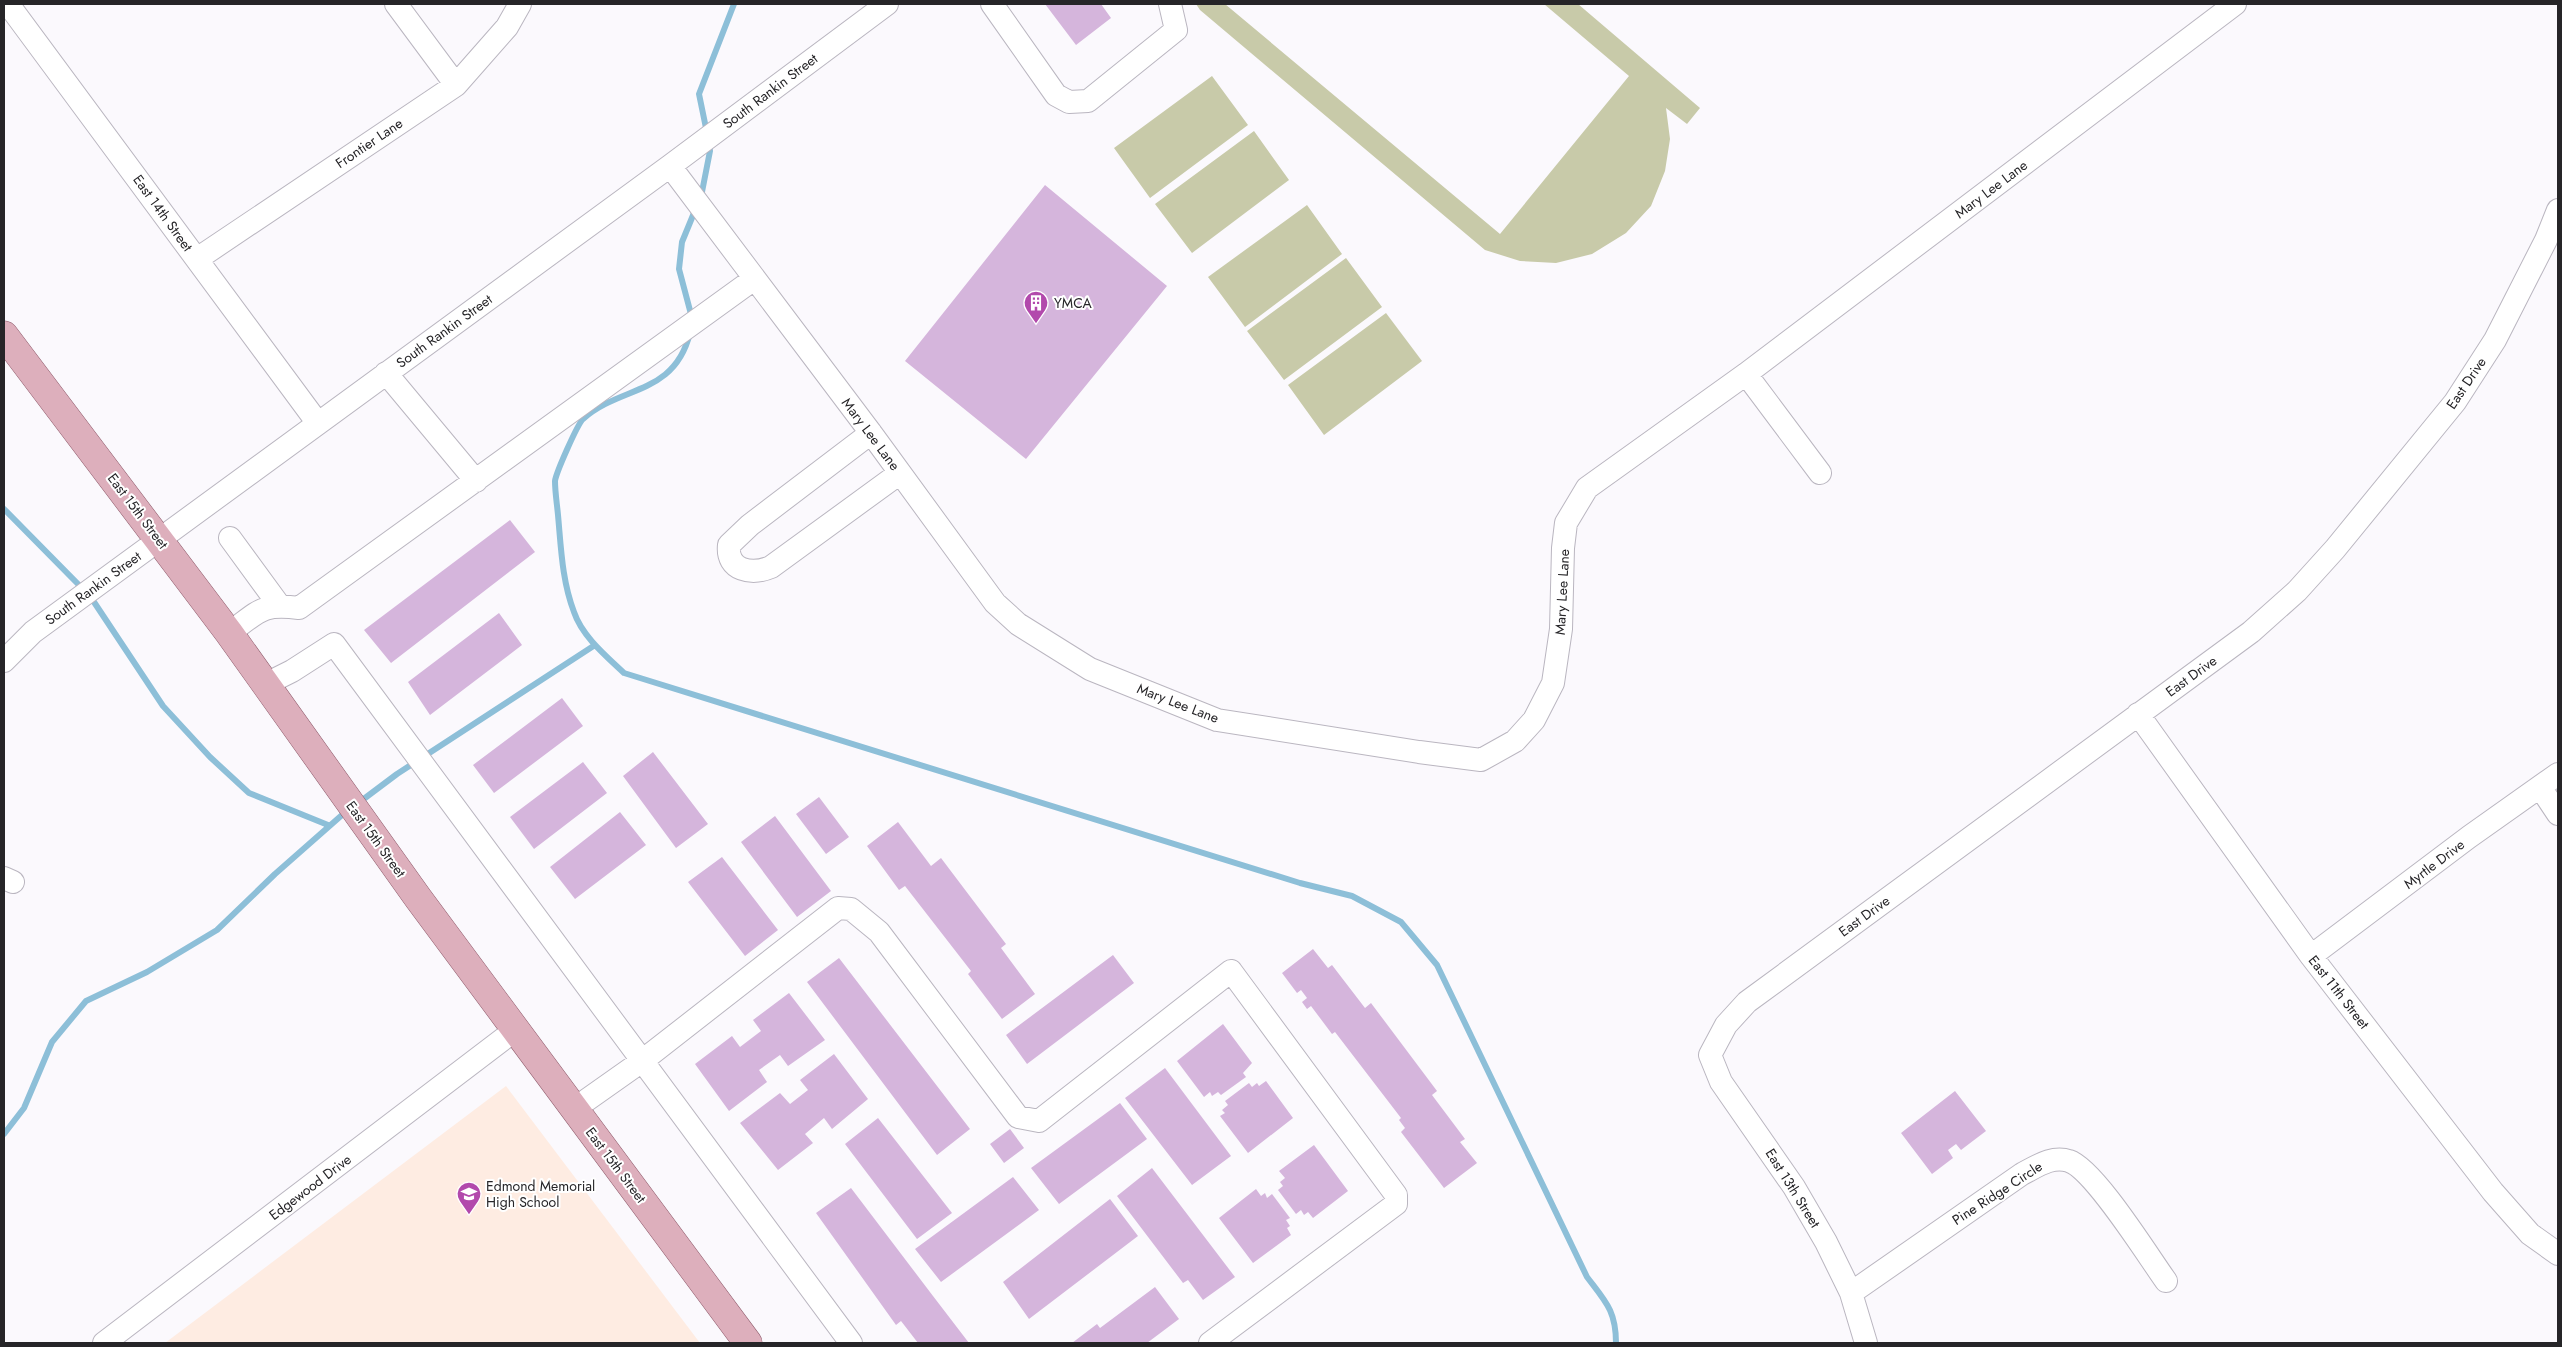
<svg xmlns="http://www.w3.org/2000/svg" width="2562" height="1347" font-family="Jost,sans-serif">
<style>
.education{fill:#feece2}
.green{fill:#c8caa9}
.lines{fill:none;stroke-linecap:round;stroke-linejoin:round}
.stream{stroke:#8dbfd8;stroke-width:6}
.building{fill:#d5b5dc}
.minor-casing{stroke:#bab6c0;stroke-width:24}
.major-casing{stroke:#8f5c6c;stroke-width:29}
.minor{stroke:#fff;stroke-width:22}
.major{stroke:#ddafbc;stroke-width:28}
.labels{text-anchor:middle;stroke-width:4;stroke-linejoin:round;paint-order:stroke}
.street-label{font-size:14px;fill:#262528;stroke:#fff}
.poi-label{font-size:14px;fill:#262528;stroke:#fff;text-anchor:start}
</style>
<rect width="100%" height="100%" fill="#fbf9fd"/>
<path class="education" d="M506 1086 700 1343H165Z"/>
<path class="green" d="M1196 4H1225L1500 234 1629 76 1544 4H1578L1700 108 1687 124 1666 108 1670 139 1665 171 1651 206 1626 233 1592 254 1556 263 1520 261 1485 250 1200 10Z
M1212 76 1248 125 1150 198 1114 148Z
M1254 131 1289 180 1192 253 1155 204Z
M1307 205 1342 254 1245 327 1208 277Z
M1346 258 1382 307 1284 380 1247 331Z
M1386 313 1422 361 1324 435 1288 385Z"/>
<g class="lines">
<path class="stream" d="M707 133 699 94 734 4
M701 197 710 151 709 143
M692 318 679 269 682 242 696 208
M690 333C674 396 621 385 583 419 577 425 556 473 555 481 555 492 557 504 558 515 561 547 562 581 574 612 582 636 606 656 624 673L1300 883 1352 896 1401 922 1437 965 1587 1277C1606 1302 1616 1311 1616 1343
M4 509 78 584
M94 602 163 706 210 757 249 793 328 825
M365 798 397 774 595 645
M4 1134 24 1108 52 1042 86 1001 147 972 217 930 275 874 342 815"/>
</g>
<path class="building" d="M1045 4H1101L1111 18 1076 45Z
M1045 185 1167 286 1026 459 905 361Z
M510 520 535 552 391 663 364 630Z
M499 613 522 645 430 715 408 682Z
M562 698 583 726 494 793 473 765Z
M653 752 708 824 676 848 623 776Z
M583 762 607 793 534 849 510 817Z
M819 797 849 837 826 854 796 814Z
M620 812 646 845 575 899 550 867Z
M775 816 831 891 797 917 741 842Z
M898 822 931 866 941 858 1006 944 1001 948 1035 994 1002 1019 968 974 971 971 905 886 899 890 867 846Z
M722 857 778 930 745 956 688 882Z
M1313 949 1328 968 1332 965 1365 1008 1371 1003 1437 1091 1432 1095 1465 1139 1460 1142 1477 1163 1444 1188 1401 1132 1405 1128 1399 1120 1401 1118 1335 1032 1332 1034 1311 1006 1307 1009 1302 1002 1307 998 1301 990 1297 993 1282 973Z
M1113 955 1134 983 1027 1064 1006 1035Z
M839 958 970 1129 937 1155 807 982Z
M789 993 825 1040 788 1066 780 1055 759 1070 767 1082 729 1111 695 1064 732 1036 740 1047 761 1031 753 1020Z
M1223 1024 1252 1063 1243 1073 1246 1077 1221 1095 1218 1092 1212 1096 1210 1092 1204 1097 1177 1061Z
M834 1054 868 1099 832 1129 824 1118 805 1134 813 1143 778 1170 740 1123 780 1093 790 1104 808 1090 800 1080Z
M1165 1068 1231 1156 1192 1185 1125 1098Z
M1266 1081 1293 1118 1248 1153 1220 1116 1225 1113 1222 1110 1228 1105 1225 1101 1249 1083 1252 1087 1257 1083 1259 1086Z
M1955 1091 1986 1131 1961 1150 1956 1144 1948 1150 1953 1158 1932 1174 1901 1133Z
M1120 1103 1147 1139 1059 1204 1031 1168Z
M878 1118 952 1213 917 1239 845 1144Z
M1010 1129 1024 1148 1004 1163 990 1144Z
M1314 1145 1348 1191 1313 1218 1308 1212 1304 1215 1301 1210 1296 1214 1278 1190 1283 1186 1280 1182 1285 1178 1279 1171Z
M1152 1168 1235 1277 1203 1300 1188 1280 1183 1283 1117 1196Z
M1013 1177 1039 1210 941 1282 915 1249Z
M851 1188 933 1296 969 1343H918L901 1321 896 1325 816 1213Z
M1256 1189 1261 1196 1265 1193 1267 1198 1272 1194 1290 1218 1286 1220 1290 1226 1287 1228 1291 1235 1253 1263 1219 1218Z
M1110 1199 1138 1236 1029 1319 1003 1282Z
M1155 1287 1179 1319 1147 1343H1072L1097 1324 1100 1328Z"/>
<g class="lines">
<defs>
<path id="minor" d="M8 4 317 422
M396 4 456 85
M992 4 1056 95 1069 102 1088 101 1176 30 1170 4
M670 166 871 433 995 603 1018 624 1090 669 1217 720 1419 752 1481 760 1515 741 1534 720 1553 683 1561 629 1563 548 1566 523 1587 488 1746 374 2235 4
M197 259 456 85 507 27 520 4
M386 373 476 481
M1746 374 1820 473
M871 433 750 525 729 545C726 571 752 575 771 567L900 473
M230 538 279 605
M229 633C259 612 260 603 299 608L754 279
M4 661 33 632 670 166 887 4
M266 684 292 671 334 644 851 1343
M2138 714 2311 956 2493 1192 2530 1234 2558 1254
M2540 787 2558 814
M4 878 13 882
M2311 956 2469 837 2558 774
M574 1109 642 1061 838 908 851 909 879 932 1018 1117 1039 1121 1231 971 1396 1195V1204L1210 1343
M1851 1293 2022 1174C2036 1167 2052 1155 2069 1161 2094 1169 2148 1256 2166 1281
M104 1343 515 1030
M1866 1343 1851 1293 1826 1242 1794 1187 1721 1082 1710 1055 1726 1025 1747 1002 2251 632 2297 591 2335 549 2455 402 2495 340 2546 240 2558 210"/>
<path id="major" d="M4 335 229 633 418 898 748 1343"/>
</defs>
<use href="#minor" class="minor-casing"/>
<use href="#major" class="major-casing"/>
<use href="#minor" class="minor"/>
<use href="#major" class="major"/>
</g>
<defs>
<symbol id="building-pin" viewBox="-11 -11 22 30"><path d="M0 17L-7.5 6A9.5 9.5 0 1 1 7.5 6Z" fill="#b249ac" stroke="#fff"/><path d="M-4-6H4V6H1V3H-1V6H-4ZM-2.5-4.3h1.7v1.8h-1.7ZM.8-4.3h1.7v1.8H.8ZM-2.5-1h1.7V.8h-1.7ZM.8-1h1.7V.8H.8Z" fill="#fff"/></symbol>
<symbol id="school-pin" viewBox="-11 -11 22 30"><path d="M0 17L-7.5 6A9.5 9.5 0 1 1 7.5 6Z" fill="#b249ac" stroke="#fff"/><path d="M0-5L7-2L0 1L-7-2ZM-4 1L0 2.5L4 1V4Q0 6-4 4Z" fill="#fff"/></symbol>
</defs>
<g fill-rule="evenodd">
<use href="#building-pin" x="1022" y="289" width="28" height="38"/>
<use href="#school-pin" x="455" y="1180" width="28" height="38"/>
</g>
<g class="labels">
<g class="street-label">
<text transform="translate(770 91) rotate(-37)" y="5">South Rankin Street</text>
<text transform="translate(369 143) rotate(-34)" y="5">Frontier Lane</text>
<text transform="translate(1991 189) rotate(-37)" y="5">Mary Lee Lane</text>
<text transform="translate(163 213) rotate(54)" y="5">East 14th Street</text>
<text transform="translate(444 331) rotate(-36)" y="5">South Rankin Street</text>
<text transform="translate(2466 383) rotate(-56)" y="5">East Drive</text>
<text transform="translate(871 434) rotate(53)" y="5">Mary Lee Lane</text>
<text transform="translate(138 511) rotate(53)" y="5">East 15th Street</text>
<text transform="translate(93 588) rotate(-36)" y="5">South Rankin Street</text>
<text transform="translate(1562 592) rotate(-87)" y="5">Mary Lee Lane</text>
<text transform="translate(2191 676) rotate(-36)" y="5">East Drive</text>
<text transform="translate(1178 703) rotate(21)" y="5">Mary Lee Lane</text>
<text transform="translate(376 839) rotate(54)" y="5">East 15th Street</text>
<text transform="translate(2434 864) rotate(-37)" y="5">Myrtle Drive</text>
<text transform="translate(1864 916) rotate(-36)" y="5">East Drive</text>
<text transform="translate(2339 992) rotate(52)" y="5">East 11th Street</text>
<text transform="translate(616 1165) rotate(53)" y="5">East 15th Street</text>
<text transform="translate(310 1187) rotate(-37)" y="5">Edgewood Drive</text>
<text transform="translate(1793 1188) rotate(58)" y="5">East 13th Street</text>
<text transform="translate(1997 1193) rotate(-33)" y="5">Pine Ridge Circle</text>
</g>
<g class="poi-label">
<text x="1054" y="308">YMCA</text>
<text x="486" y="1191">Edmond Memorial<tspan x="486" dy="16">High School</tspan></text>
</g>
</g>
<rect width="2562" height="1347" fill="none" stroke="#262528" stroke-width="10"/>
</svg>
